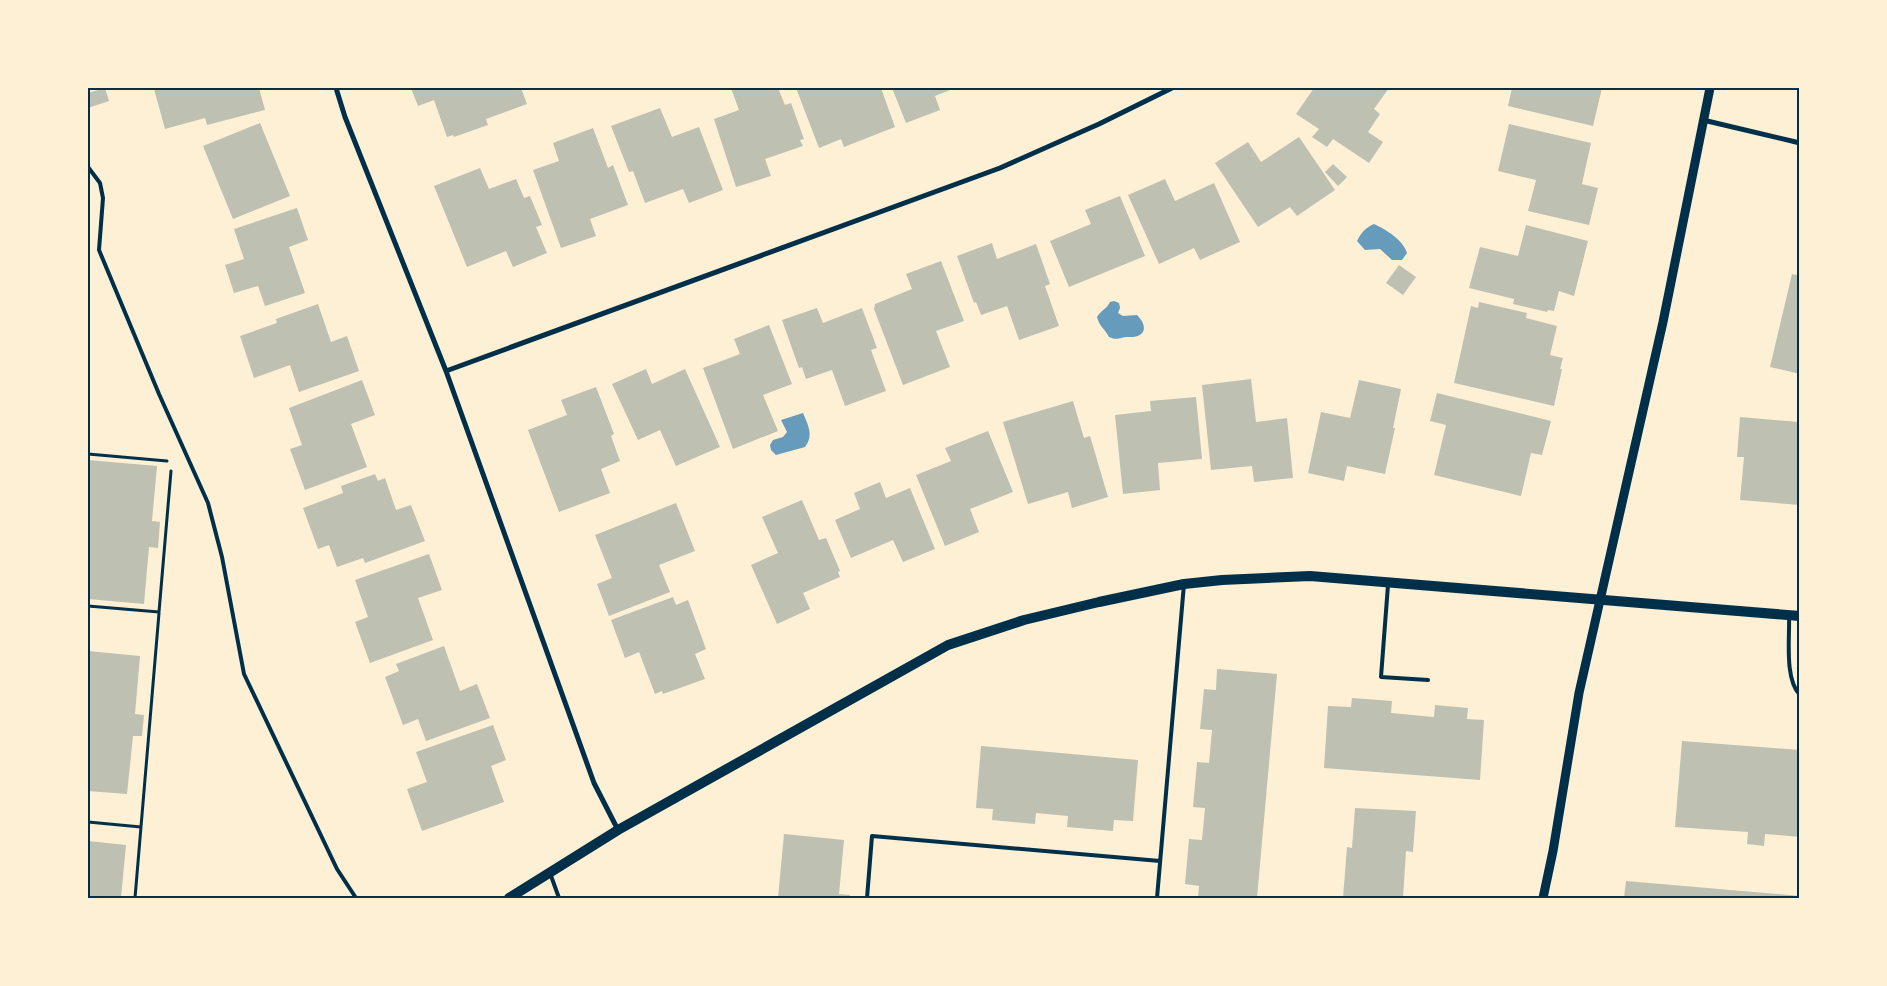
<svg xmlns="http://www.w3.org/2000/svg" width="1887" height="986" font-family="'Crimson Pro',serif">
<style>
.water{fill:#669bbc}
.building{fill:#bec0b2}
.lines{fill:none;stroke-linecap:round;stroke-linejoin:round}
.path{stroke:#003049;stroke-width:3}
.service{stroke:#003049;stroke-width:4}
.minor{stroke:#003049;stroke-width:5}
.tertiary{stroke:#003049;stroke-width:9}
.secondary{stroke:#003049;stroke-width:10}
.neatline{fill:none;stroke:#003049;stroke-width:2}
</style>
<rect width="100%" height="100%" fill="#fdf0d5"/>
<path class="water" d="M1374 224C1387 230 1403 240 1407 253L1402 260H1392L1380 249 1365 250 1357 241C1361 233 1365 228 1374 224Z
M1114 301 1119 303 1120 308 1118 313 1123 316 1137 315C1149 327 1145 338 1128 337 1120 337 1118 341 1109 337 1105 329 1099 326 1097 317 1101 310 1107 309 1110 302Z
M803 413C808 425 814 435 805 447L776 455 771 450 770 445 773 440 783 437 787 432 781 420Z"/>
<path class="building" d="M105 88 109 101 88 108V93Z
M158 88H259L265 110 207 125 205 118 165 129 154 89Z
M411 88H521L527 104 486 119 488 125 454 137 453 135 447 137 434 100 418 106Z
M731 88H778L785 105 791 103 804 139 800 140 803 146 765 159 771 176 736 187 714 119 739 110Z
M796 88H881L895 127 844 147 841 139 819 148Z
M892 88H955L935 96 940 110 906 123Z
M1314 88H1389L1374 109 1380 114 1368 132 1383 142 1369 163 1333 139 1327 147 1312 137 1319 129 1296 114Z
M1512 88H1602L1593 126 1508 106Z
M660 108 672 137 699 127 723 190 689 203 683 189 645 203 633 171 629 172 611 126Z
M260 123 290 196 233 219 203 146Z
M1509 124 1591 143 1582 184 1598 188 1589 225 1528 211 1536 180 1498 171Z
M593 128 608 168 613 165 628 205 590 219 596 236 561 248 533 170 559 161 553 143Z
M1299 137 1335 190 1297 216 1290 207 1258 227 1215 163 1248 142 1261 162Z
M1333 164 1347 177 1338 186 1325 172Z
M480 168 489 189 516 179 524 198 530 196 542 225 536 227 547 253 513 267 506 251 467 267 434 186Z
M1165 179 1175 201 1214 183 1240 242 1200 260 1194 248 1159 264 1128 195Z
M1120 196 1145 256 1069 287 1050 241 1091 224 1085 210Z
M297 208 308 240 289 247 305 293 265 306 258 286 234 293 225 265 244 259 234 229Z
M1526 225 1588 241 1574 296 1559 291 1554 311 1548 310 1547 312 1513 304 1514 299 1469 288 1480 247 1518 256Z
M992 243 997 259 1036 244 1050 284 1045 286 1059 326 1019 340 1007 306 981 315 976 302 974 303 957 256Z
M941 261 964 321 936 331 950 367 903 385 874 309 875 304 912 289 906 274Z
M1399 265 1416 277 1403 295 1386 283Z
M1799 269H1800V374L1770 367 1792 274 1797 275Z
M1479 302 1527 313 1526 318 1557 326 1550 355 1563 358 1560 369H1562L1554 406 1454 383 1471 306 1478 308Z
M318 304 331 342 347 336 359 371 299 392 290 365 254 378 240 336 277 323 276 319Z
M817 308 823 323 862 308 877 348 871 350 886 391 845 406 832 370 806 379 802 367 799 368 782 320Z
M769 325 792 384 763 395 778 431 733 449 703 368 740 354 734 339Z
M646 369 652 384 685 369 720 447 676 466 660 430 638 440 612 384Z
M1251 379 1256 422 1287 418 1293 478 1254 482 1252 466 1211 470 1202 385Z
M362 380 375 415 351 424 367 467 305 490 290 449 302 445 289 408Z
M1359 380 1401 389 1393 428H1395L1385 474 1347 466 1344 481 1308 473 1321 412 1350 418Z
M596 387 614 434 611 436 620 461 601 469 610 493 559 512 528 430 567 415 561 400Z
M1437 393 1551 421 1542 455 1531 453 1521 496 1434 475 1446 425 1430 421Z
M1196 397 1202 459 1158 463 1160 490 1123 494 1115 415 1151 411 1150 401Z
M1073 401 1084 438 1090 436 1108 497 1072 508 1068 492 1028 504 1003 422Z
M1740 417 1799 422 1800 505 1740 500 1744 457H1737Z
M988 431 1013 492 970 509 979 532 945 546 916 475 951 461 945 448Z
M88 460 157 466 152 521 160 522 158 548 149 547 144 604 88 599Z
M375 474 378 481 385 478 396 510 411 505 425 541 365 563 363 558 337 567 329 545 318 549 303 508 343 493 341 486Z
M880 482 886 498 910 488 935 549 903 562 893 540 851 558 835 520 860 509 854 493Z
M802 500 819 540 826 538 840 571 838 572 840 577 803 593 810 609 777 624 751 565 778 553 762 517Z
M676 503 695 551 659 565 670 592 609 616 597 584 612 578 595 535Z
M429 554 442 590 418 598 433 640 370 663 355 622 368 617 355 580Z
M673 597 676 605 688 600 706 649 695 654 705 679 663 694 662 691 655 694 639 652 625 658 611 620Z
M444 646 460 691 477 684 490 718 426 741 418 719 403 725 385 677 399 671 396 664Z
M88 651 140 656 135 714 144 715 142 736H133L127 794 88 791Z
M1217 669 1277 674 1257 898H1198L1199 886 1185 884 1189 839 1202 840 1205 808 1193 807 1197 762 1209 763 1212 730 1200 729 1204 689 1216 690Z
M1352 698 1392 701 1391 713 1434 717 1435 705 1468 708 1467 719 1484 720 1480 780 1324 768 1328 706 1351 707Z
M493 725 506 760 491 766 504 802 422 831 407 789 427 782 416 752Z
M1682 741 1800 750V837L1765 834 1764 846 1747 844 1748 832 1675 827Z
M981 746 1138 760 1133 821 1114 820 1113 831 1067 827 1068 816 1036 813 1035 824 992 820 993 809 976 808Z
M1355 808 1416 811 1413 852 1406 851 1403 898H1343L1347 847 1352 848Z
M784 834 844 840 839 894 850 895V898H778Z
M88 841 126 845 121 898H88Z
M1626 881 1800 896V898H1624Z"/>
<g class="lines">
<path class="path" d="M88 454 167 461
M88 606 159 612 171 471
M88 822 141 827
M135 898 159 613"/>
<path class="service" d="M88 167 100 183 103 198 99 250 159 394 208 503 222 557 244 674 337 869 356 898
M1388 585 1381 677 1428 680
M1789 615C1790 637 1784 679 1800 695
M550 873 559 898
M867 898 872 836 1160 861
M1157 898 1184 584"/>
<path class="minor" d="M336 88 345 117 446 371 594 783 618 830
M1703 120 1800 143
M446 371 1000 168 1099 124 1172 88"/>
<path class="tertiary" d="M1543 898 1553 851 1579 693 1663 322 1710 88"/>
<path class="secondary" d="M509 898 618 830 948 645 1024 620 1099 602 1184 584 1222 580 1310 576 1800 616"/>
</g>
<rect width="1887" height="986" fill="none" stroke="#fdf0d5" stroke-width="178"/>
<rect x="89" y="89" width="1709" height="808" class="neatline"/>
</svg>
